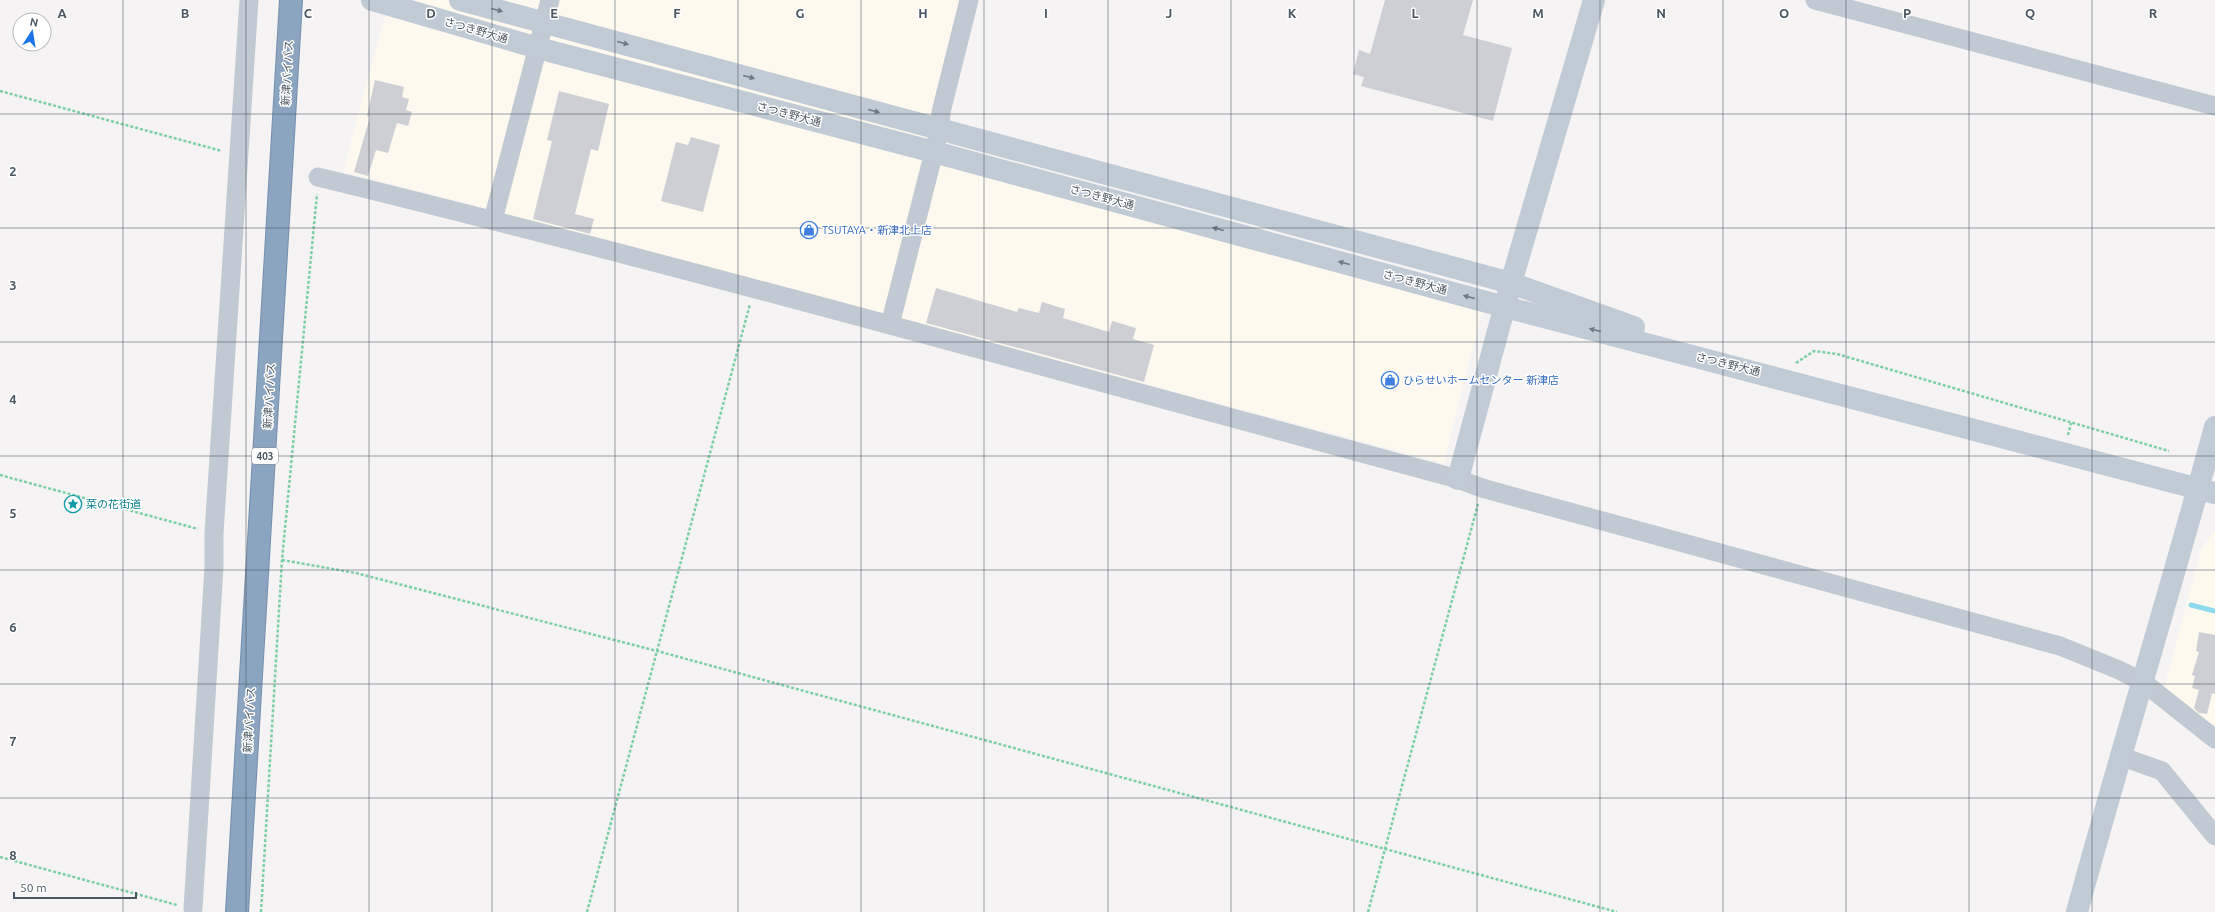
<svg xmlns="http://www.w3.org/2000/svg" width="2215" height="912" font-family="Ubuntu,'Noto Sans JP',sans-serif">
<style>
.commercial{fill:#fdf9ef}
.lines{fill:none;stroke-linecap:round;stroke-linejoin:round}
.stream{stroke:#90daee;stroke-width:5}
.building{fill:#cdcfd5}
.highway-casing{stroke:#7690ad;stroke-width:24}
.path{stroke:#7ad0a6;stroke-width:2.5;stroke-dasharray:3 2;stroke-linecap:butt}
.street{stroke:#c1cad2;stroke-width:19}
.secondary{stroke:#c1cbd6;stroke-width:22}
.highway{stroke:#8ba5c1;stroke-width:22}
.oneway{fill:#6e7984}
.grid{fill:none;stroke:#4a5661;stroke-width:1;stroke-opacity:0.55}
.labels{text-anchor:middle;stroke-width:3;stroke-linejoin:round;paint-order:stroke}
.shield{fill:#fff;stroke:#808990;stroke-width:1}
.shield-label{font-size:10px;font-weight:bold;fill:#4a5661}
.street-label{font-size:11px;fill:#4a5661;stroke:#fff}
.shop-label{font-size:11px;fill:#366cbe;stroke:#fff;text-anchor:start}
.culture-label{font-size:11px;fill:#0d838f;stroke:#fff;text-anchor:start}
.grid-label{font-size:13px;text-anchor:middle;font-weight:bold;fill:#4a5661;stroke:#fff;stroke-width:3;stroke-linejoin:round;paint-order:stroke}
</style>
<rect width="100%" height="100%" fill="#f5f3f3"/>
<path class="commercial" d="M389 0H961L921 159 1482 312 1444 463 343 171Z
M2215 530V733L2163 692 2201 550Z"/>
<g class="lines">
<path class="stream" d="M2191 605 2215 611"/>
</g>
<path class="building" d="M1385 0H1473L1463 35 1512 48 1493 121 1361 86 1364 77 1353 74 1359 50 1370 54Z
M375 80 404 87 402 97 409 99 406 110 412 112 408 126 397 123 388 153 376 150 368 176 354 172 370 117 367 116Z
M559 91 609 104 598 151 591 149 575 214 594 219 590 234 533 219 552 141 547 140Z
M691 137 720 145 703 212 661 201 676 142 688 145Z
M936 288 1017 312 1019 308 1039 313 1042 302 1065 309 1063 318 1109 332 1112 321 1136 328 1133 339 1154 345 1144 382 926 323Z
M2199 632 2215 635V694L2212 693 2207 714 2199 713 2194 708 2199 690 2192 688 2195 676 2192 675 2199 652 2196 651Z"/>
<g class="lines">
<defs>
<path id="highway" d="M237 912 291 0"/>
</defs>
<use href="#highway" class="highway-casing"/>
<path class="path" d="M0 91 222 151
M1796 363 1814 351 1837 354 2169 451
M2068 435 2071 423
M0 475 198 529
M282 560 356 573 657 651 1617 912
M0 857 177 905
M261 912 282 560 317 194
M587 912 750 304
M1368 912 1478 504"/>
<path class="street" d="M1815 0 2215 106
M318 177C700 270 1078 377 1458 479L1482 488 2060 646 2119 670 2143 682 2215 739
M493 220 550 0
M890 325 940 128 941 112 969 0
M2120 756 2162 771 2215 836
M193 909 214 567V533L249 0"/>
<path class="secondary" d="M372 0 538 48 934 152 1505 307 2215 493
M460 0 1511 283 1634 327
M1458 479 1511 283 1594 0
M2077 912C2121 750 2171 589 2215 427"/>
<use href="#highway" class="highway"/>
</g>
<defs><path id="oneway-solid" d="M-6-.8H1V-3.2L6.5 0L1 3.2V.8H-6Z"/></defs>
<g class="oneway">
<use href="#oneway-solid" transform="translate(497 10) rotate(15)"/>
<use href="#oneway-solid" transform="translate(623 43) rotate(15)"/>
<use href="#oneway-solid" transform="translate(749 77) rotate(15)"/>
<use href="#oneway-solid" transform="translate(874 111) rotate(15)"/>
<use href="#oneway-solid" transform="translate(1218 229) rotate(-165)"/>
<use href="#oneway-solid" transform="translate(1344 263) rotate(-165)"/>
<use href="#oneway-solid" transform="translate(1469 297) rotate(-165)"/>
<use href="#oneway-solid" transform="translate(1595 330) rotate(-166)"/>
</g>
<path class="grid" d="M123 0V912M246 0V912M369 0V912M492 0V912M615 0V912M738 0V912M861 0V912M984 0V912M1108 0V912M1231 0V912M1354 0V912M1477 0V912M1600 0V912M1723 0V912M1846 0V912M1969 0V912M2092 0V912M0 114H2215M0 228H2215M0 342H2215M0 456H2215M0 570H2215M0 684H2215M0 798H2215"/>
<defs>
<symbol id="shop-ring" viewBox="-11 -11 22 22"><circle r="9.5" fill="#fff" stroke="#3f7fe0" stroke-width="1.5"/><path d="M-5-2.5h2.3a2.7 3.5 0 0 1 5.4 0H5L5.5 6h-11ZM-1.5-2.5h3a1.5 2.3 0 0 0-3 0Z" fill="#3f7fe0"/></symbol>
<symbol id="sight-ring" viewBox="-11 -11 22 22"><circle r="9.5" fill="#fff" stroke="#0f9aa8" stroke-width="1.5"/><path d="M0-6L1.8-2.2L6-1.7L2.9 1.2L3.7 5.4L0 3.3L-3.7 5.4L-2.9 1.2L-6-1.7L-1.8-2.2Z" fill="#0f9aa8"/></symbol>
</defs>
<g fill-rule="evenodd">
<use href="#shop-ring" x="799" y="220" width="20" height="20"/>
<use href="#shop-ring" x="1380" y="370" width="20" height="20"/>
<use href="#sight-ring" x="63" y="494" width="20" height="20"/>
</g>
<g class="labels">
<rect class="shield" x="252" y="448" width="26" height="16" rx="3"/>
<g class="shield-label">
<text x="265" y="460">403</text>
</g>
<g class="street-label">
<text transform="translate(476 30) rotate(16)" y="4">さつき野大通</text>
<text transform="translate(287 73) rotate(-87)" y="4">新津バイパス</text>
<text transform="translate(789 114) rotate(15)" y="4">さつき野大通</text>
<text transform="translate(1102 197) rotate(15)" y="4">さつき野大通</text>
<text transform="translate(1415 282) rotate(15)" y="4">さつき野大通</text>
<text transform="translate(1728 364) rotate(14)" y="4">さつき野大通</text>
<text transform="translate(269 396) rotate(-87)" y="4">新津バイパス</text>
<text transform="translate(249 720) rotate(-87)" y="4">新津バイパス</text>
</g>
<g class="shop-label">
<text x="822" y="234">TSUTAYA・新津北上店</text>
<text x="1403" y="384">ひらせいホームセンター 新津店</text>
</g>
<g class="culture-label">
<text x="86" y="508">菜の花街道</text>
</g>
</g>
<g class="grid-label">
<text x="62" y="18">A</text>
<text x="185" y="18">B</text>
<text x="308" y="18">C</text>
<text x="431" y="18">D</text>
<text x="554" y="18">E</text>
<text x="677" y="18">F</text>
<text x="800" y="18">G</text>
<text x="923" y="18">H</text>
<text x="1046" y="18">I</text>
<text x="1169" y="18">J</text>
<text x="1292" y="18">K</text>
<text x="1415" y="18">L</text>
<text x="1538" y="18">M</text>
<text x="1661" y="18">N</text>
<text x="1784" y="18">O</text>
<text x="1907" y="18">P</text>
<text x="2030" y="18">Q</text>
<text x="2153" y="18">R</text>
<text x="13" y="176">2</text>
<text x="13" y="290">3</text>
<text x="13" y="404">4</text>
<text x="13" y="518">5</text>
<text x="13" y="632">6</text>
<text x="13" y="746">7</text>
<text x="13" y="860">8</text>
</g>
<g transform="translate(32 32) rotate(12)"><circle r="19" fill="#ffffff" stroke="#b7bbc0"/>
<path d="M0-3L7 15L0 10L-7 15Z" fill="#1a73e8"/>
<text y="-6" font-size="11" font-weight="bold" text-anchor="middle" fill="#4a5661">N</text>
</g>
<path d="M14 892v6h122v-6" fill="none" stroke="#4a5661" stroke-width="2"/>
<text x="20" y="892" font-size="12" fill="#4a5661" stroke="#ffffff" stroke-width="3" paint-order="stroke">50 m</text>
</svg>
